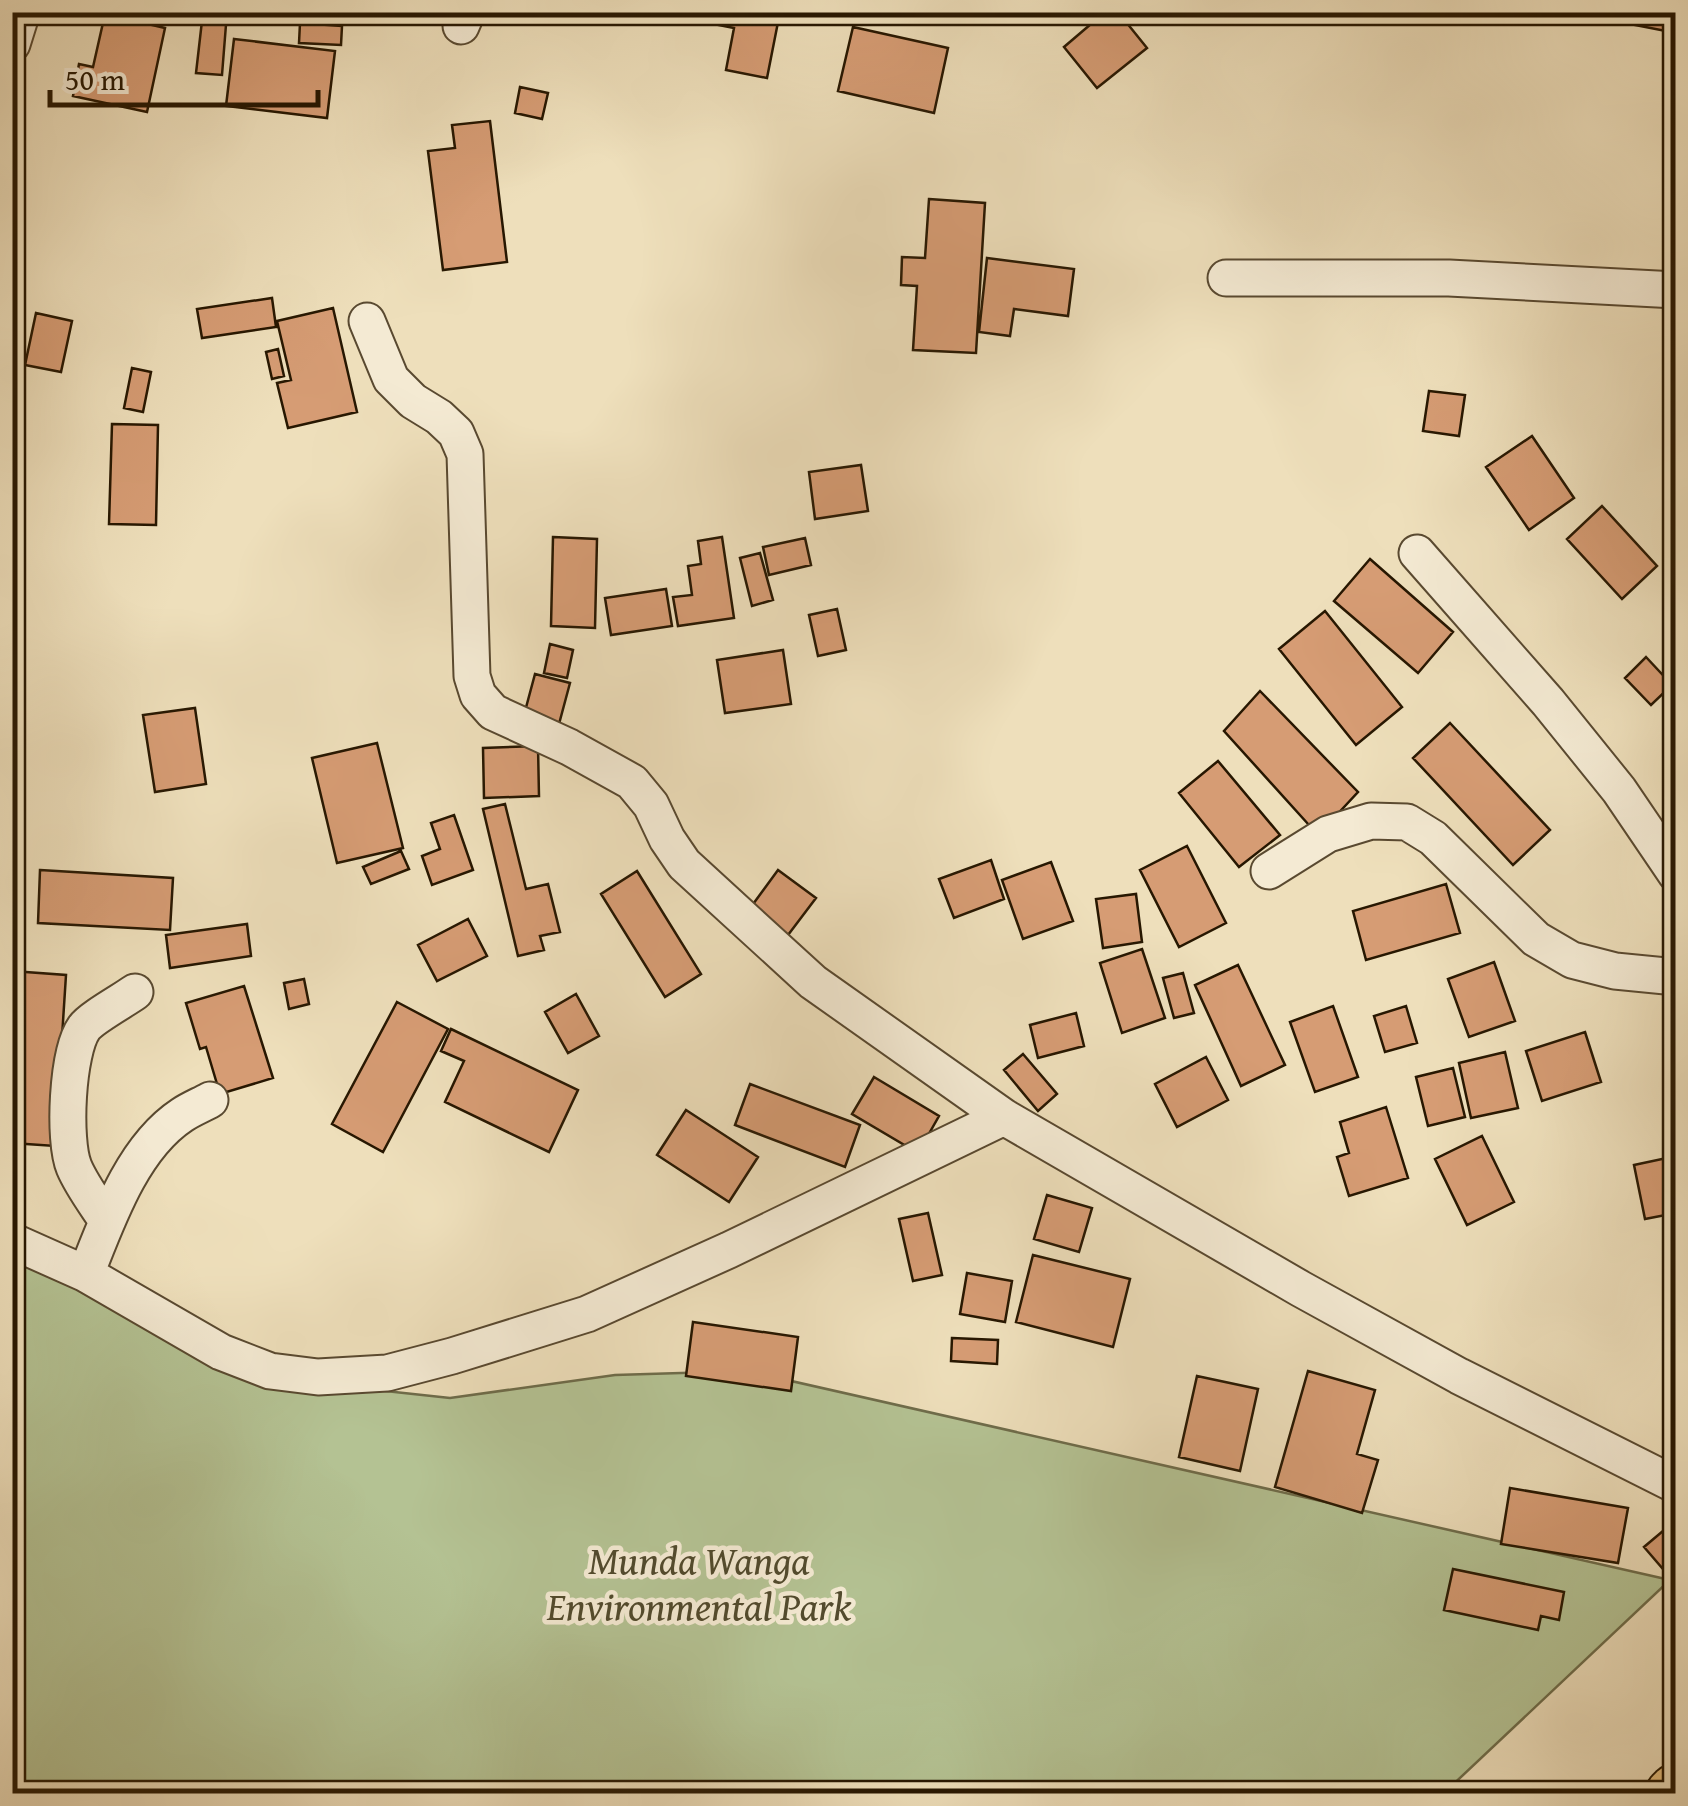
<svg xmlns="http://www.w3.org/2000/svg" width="1688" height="1806" font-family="'Gentium Book Plus',serif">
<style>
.green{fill:#b4c293;stroke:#6e6c4a;stroke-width:2.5}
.building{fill:#d69c74;stroke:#271701;stroke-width:2.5}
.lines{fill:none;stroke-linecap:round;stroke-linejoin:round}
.minor-casing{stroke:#594930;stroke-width:39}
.highway-casing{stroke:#271701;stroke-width:56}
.minor{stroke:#f4ead3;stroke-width:35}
.highway{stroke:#e7c07e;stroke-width:52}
.labels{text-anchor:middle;stroke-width:9;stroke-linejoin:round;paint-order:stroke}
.park-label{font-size:40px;font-style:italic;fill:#514a2d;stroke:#f4ead3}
</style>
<rect width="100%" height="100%" fill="#eedfbb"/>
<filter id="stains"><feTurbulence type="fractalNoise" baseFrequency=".002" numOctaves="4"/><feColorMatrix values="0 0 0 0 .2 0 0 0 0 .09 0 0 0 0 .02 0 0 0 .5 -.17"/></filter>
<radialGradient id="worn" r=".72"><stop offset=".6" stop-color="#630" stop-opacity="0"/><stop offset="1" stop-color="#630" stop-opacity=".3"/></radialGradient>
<path class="green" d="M12 1243 256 1377 450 1398 615 1375 747 1371 1670 1580 1444 1793H13Z"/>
<path class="building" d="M203 12H227L222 75 196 73Z
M669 12H780L767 78 726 70 734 28 668 15Z
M1105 12H1118L1147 48 1097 88 1064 47Z
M1431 12H1510L1433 22Z
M1632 12H1676V33L1630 24Z
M105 14 165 28 147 112 73 96 79 64 93 67Z
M300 23 342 26 341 45 299 43Z
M853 27 948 48 934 113 838 91Z
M234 39 335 51 327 118 226 106Z
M520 87 548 93 542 119 515 113Z
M490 121 507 262 443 270 428 151 455 148 452 125Z
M929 199 985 203 976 353 913 350 917 286 901 285 902 257 925 258Z
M987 258 1074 269 1068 316 1014 309 1010 336 979 332Z
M272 298 276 327 202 338 197 309Z
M333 308 357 412 288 428 277 383 291 380 277 321Z
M36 313 72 321 61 372 25 365Z
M278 349 284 376 272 379 266 352Z
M132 368 151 372 143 412 124 408Z
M1429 391 1465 395 1459 436 1423 431Z
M112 424 158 425 156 525 109 524Z
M1532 436 1574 498 1529 530 1486 467Z
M861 465 868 511 815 519 809 472Z
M1602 506 1657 566 1622 599 1567 539Z
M553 537 597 539 595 628 551 626Z
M722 537 734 618 678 626 673 597 692 595 688 566 701 564 698 541Z
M805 538 811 565 769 575 763 547Z
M760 553 773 600 752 606 740 558Z
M1370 559 1453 632 1418 673 1334 601Z
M666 589 672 626 611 635 605 598Z
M837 609 846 650 818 656 809 615Z
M1325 611 1402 707 1356 745 1279 649Z
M550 644 573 650 567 678 544 673Z
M783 650 791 704 725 713 717 660Z
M1646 657 1672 685 1651 705 1625 678Z
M535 674 570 683 559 724 524 715Z
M1260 691 1358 792 1318 835 1224 731Z
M195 708 206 784 155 792 143 715Z
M1450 723 1550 830 1513 865 1413 758Z
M377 743 403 848 337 863 312 758Z
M538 746 539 796 484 798 483 748Z
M1218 761 1280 835 1239 867 1179 793Z
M505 804 526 889 548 884 560 932 540 936 544 950 518 956 483 809Z
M454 815 473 870 432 885 422 856 440 849 431 823Z
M1187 846 1226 923 1179 947 1140 870Z
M401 851 409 869 371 884 363 867Z
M991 860 1004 899 954 918 939 879Z
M1051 862 1073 921 1023 939 1002 880Z
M40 870 173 878 170 930 38 923Z
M778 870 816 898 785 939 748 911Z
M637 871 701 974 665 997 601 894Z
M1446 884 1460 933 1366 960 1353 911Z
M1136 894 1142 942 1103 948 1096 899Z
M468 919 487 956 437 981 418 945Z
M247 924 251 956 170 968 166 935Z
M1142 949 1165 1018 1122 1033 1100 963Z
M1494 962 1515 1021 1469 1037 1448 979Z
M1238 965 1285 1065 1241 1086 1195 985Z
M12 971 66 975 55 1146 12 1143Z
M1183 973 1194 1013 1174 1018 1163 978Z
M304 979 309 1004 289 1009 284 983Z
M244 986 273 1078 220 1094 206 1047 200 1049 186 1003Z
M576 994 599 1036 568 1053 545 1012Z
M397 1002 448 1029 383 1152 332 1124Z
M1333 1006 1358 1077 1315 1092 1290 1022Z
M1406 1006 1417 1043 1385 1052 1374 1016Z
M1076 1013 1084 1046 1038 1058 1030 1025Z
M451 1029 578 1090 549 1152 445 1102 464 1061 441 1051Z
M1585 1032 1601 1082 1542 1101 1526 1051Z
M1505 1052 1518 1108 1471 1118 1459 1063Z
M1023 1054 1057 1094 1038 1111 1004 1070Z
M1206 1057 1228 1100 1177 1127 1155 1084Z
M1453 1068 1465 1117 1428 1126 1416 1077Z
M874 1077 939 1116 918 1153 852 1114Z
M750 1084 860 1125 845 1167 735 1125Z
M1386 1107 1408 1178 1349 1196 1337 1157 1349 1153 1340 1122Z
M686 1110 758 1157 729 1202 657 1155Z
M1482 1136 1514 1202 1467 1225 1435 1159Z
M1676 1156V1213L1645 1219 1634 1165Z
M1047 1195 1092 1208 1079 1252 1034 1239Z
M928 1213 942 1275 913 1281 899 1219Z
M1033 1255 1130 1279 1113 1347 1016 1322Z
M967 1273 1012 1281 1005 1322 960 1314Z
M693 1322 798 1337 791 1391 686 1376Z
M952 1338 998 1340 997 1364 951 1361Z
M1308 1371 1375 1390 1357 1454 1378 1460 1362 1513 1275 1487Z
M1197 1376 1258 1389 1240 1471 1179 1457Z
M1510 1488 1628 1508 1618 1563 1501 1544Z
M1676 1520V1571L1669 1576 1644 1547Z
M1453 1569 1564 1592 1559 1620 1541 1616 1538 1630 1444 1610Z"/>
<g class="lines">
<defs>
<path id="minor" d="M461 26 467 12
M12 44 22 12
M1226 278H1449L1676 290
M367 321 391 379 413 401 439 417 456 433 465 454 472 676 478 695 493 712 569 747 632 782 651 805 667 839 684 864 813 982 1004 1117
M1417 553 1548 702 1619 790 1676 874
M1269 871 1328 834 1371 821 1407 822 1433 838 1536 939 1572 960 1615 971 1676 977
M107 1221C96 1204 82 1186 74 1167 63 1140 67 1052 84 1028 91 1018 124 1000 135 992
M12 1241 86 1274 221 1352 270 1371 318 1377 387 1373 452 1356 587 1314 729 1250 1004 1117 1301 1289 1459 1376 1676 1485
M86 1274C107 1221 132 1148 182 1115 191 1109 201 1105 210 1100"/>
<path id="highway" d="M1672 1794 1676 1790"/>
</defs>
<use href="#minor" class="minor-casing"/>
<use href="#highway" class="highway-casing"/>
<use href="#minor" class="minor"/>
<use href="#highway" class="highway"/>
</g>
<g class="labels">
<g class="park-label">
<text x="699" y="1574">Munda Wanga<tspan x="699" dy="46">Environmental Park</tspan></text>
</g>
</g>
<rect width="1688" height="1806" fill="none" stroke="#eedfbb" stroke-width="50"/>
<rect x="15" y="15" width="1658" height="1776" fill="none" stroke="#271701" stroke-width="5"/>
<rect x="25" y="25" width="1638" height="1756" fill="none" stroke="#271701" stroke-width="2.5"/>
<path d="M50 90v15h268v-15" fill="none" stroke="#271701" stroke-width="5"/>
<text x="65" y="90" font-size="30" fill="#271701" stroke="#f4ead3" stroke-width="8" paint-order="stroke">50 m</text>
<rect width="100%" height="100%" filter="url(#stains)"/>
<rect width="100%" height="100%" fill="url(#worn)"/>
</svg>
